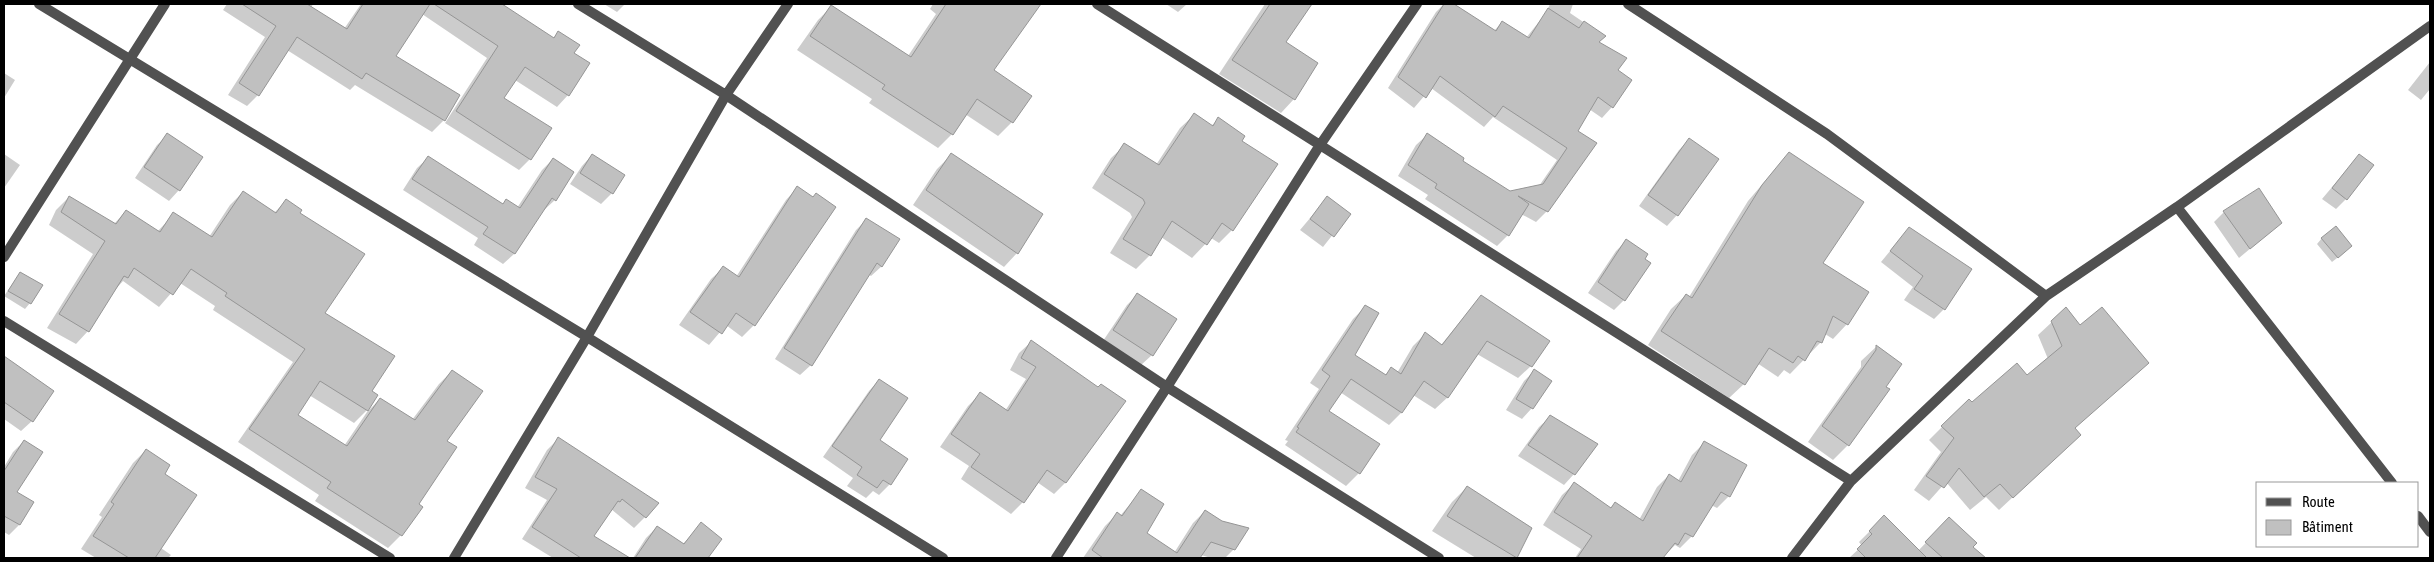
<svg xmlns="http://www.w3.org/2000/svg" width="2434" height="562" font-family="'Asap Condensed',sans-serif">
<style>
.shadow{fill:#0003}
.building{fill:#c0c0c0;stroke:#959595}
.lines{fill:none;stroke-linecap:round;stroke-linejoin:round}
.street{stroke:#515151;stroke-width:10}
</style>
<rect width="100%" height="100%" fill="#fff"/>
<path class="shadow" d="M227 4H313L311 8 344 29 361 4H388L394 8 397 4H506L504 7 553 38 559 32 573 53 568 95 557 107 515 80 502 99 530 159 519 170 445 123 487 58 422 14 394 56 459 96 444 120 432 132 355 85 350 90 287 50 258 95 247 106 228 95 265 37 223 10Z
M604 4H625L617 12Z
M933 4H1030L1036 8 992 71 1012 122 998 136 965 114 952 134 938 148 869 103 872 99 797 50 818 20 832 6 908 56 936 14 930 9Z
M1166 4H1187L1178 12Z
M1265 4H1311L1284 43 1294 99 1281 113 1219 74Z
M1444 4H1452L1494 31 1502 22 1526 38 1546 13 1550 4H1573L1570 13 1604 36 1597 43 1616 70 1612 107 1602 118 1589 109 1576 131 1547 211 1536 222 1521 214 1508 235 1497 246 1425 199 1428 195 1398 176 1416 145 1427 135 1461 161 1509 192 1539 186 1557 160 1493 117 1484 127 1431 88 1414 108 1388 88 1436 12Z
M2430 62V89L2421 100 2408 90Z
M4 73 15 80 4 98Z
M1194 115 1211 126 1219 119 1240 141 1232 230 1219 243 1211 238 1192 258 1161 237 1150 255 1136 269 1110 253 1132 217 1130 213 1092 188 1111 158 1125 145 1156 165 1180 128Z
M168 135 179 190 169 201 135 178 157 145Z
M1689 140 1677 215 1667 226 1639 206 1679 150Z
M1789 153 1821 264 1867 292 1847 324 1833 339 1825 334 1821 342 1790 374 1784 370 1778 377 1757 363 1744 384 1729 398 1648 345 1671 309 1686 295 1689 297 1748 201Z
M4 154 20 165 4 188Z
M592 155 612 193 601 204 570 184 582 166Z
M951 155 1017 253 1004 267 913 205 937 169Z
M2359 155 2346 199 2336 209 2322 199Z
M428 158 502 205 506 201 517 208 542 170 553 159 555 200 544 210 543 209 514 254 503 264 474 245 478 238 403 190 417 168Z
M797 188 754 325 742 337 726 325 709 345 679 325 711 279 723 268 736 277 786 200Z
M243 192 274 213 286 201 298 213 324 314 371 392 376 395 367 410 354 423 309 395 297 415 344 446 367 412 380 399 412 420 439 384 452 371 445 441 418 505 401 535 388 548 315 501 319 495 238 442 293 362 213 310 215 306 180 283 159 307 123 281 114 291 88 331 76 344 47 328 93 254 49 225 56 210 69 197 114 224 126 211 157 232 174 214 209 237 230 205Z
M1327 198 1349 214 1323 247 1300 230Z
M2224 212 2281 223 2239 258 2214 222Z
M866 220 882 266 871 276 868 274 811 365 800 375 775 359 856 230Z
M1909 228 1944 309 1934 319 1904 300 1913 287 1881 262Z
M2322 238 2346 251 2332 262 2317 244Z
M1626 241 1624 300 1614 310 1588 293 1616 251Z
M20 273 30 303 25 309 4 296Z
M1137 295 1152 355 1141 365 1103 341 1127 305Z
M1481 296 1531 366 1518 378 1477 354 1448 397 1435 409 1413 395 1401 413 1389 425 1340 392 1328 411 1378 445 1359 473 1346 486 1285 445 1288 441 1285 440 1319 389 1310 383 1353 319 1366 306 1354 356 1384 376 1391 369 1397 373 1413 346 1425 334 1441 345Z
M2066 309 2074 429 2066 448 1999 510 1986 497 1970 510 1946 482 1929 501 1914 490 1941 452 1929 440 1969 400 1972 404 2027 376 2048 359 2038 335Z
M1031 342 1066 482 1054 494 1037 482 1023 502 1011 514 961 479 969 466 940 447 968 406 980 394 1005 411 1026 379 1010 370 1019 353Z
M1876 347 1900 364 1848 445 1833 460 1808 442 1861 367V361Z
M4 357 53 391 32 421 21 431 4 419Z
M1534 371 1532 408 1522 419 1506 410 1524 381Z
M879 380 878 441 907 459 890 484 879 495 873 491 866 498 847 486 853 478 823 457 869 391Z
M1550 417 1574 474 1564 485 1518 456 1539 427Z
M558 439 645 517 634 528 611 509 592 536 628 558H553L522 539 547 500 525 488 547 450Z
M24 441 16 493 33 503 19 525 9 535 4 532V467L13 452Z
M1704 443 1729 496 1717 508 1711 505 1692 536 1680 548 1675 545 1662 558H1575L1581 549 1543 525 1562 495 1574 484 1610 508 1615 504 1639 520 1657 487 1669 475 1678 481 1692 455Z
M146 450 163 474 161 548 171 555 168 558H96L81 549 102 517 99 515 133 463Z
M1467 487 1530 529 1515 558H1476L1432 531 1452 502Z
M1142 490 1145 533 1174 553 1193 523 1205 511 1234 549 1225 558H1211L1201 555 1199 558H1083L1105 526 1117 514 1120 516Z
M1884 517 1918 551 1938 530 1972 547 1984 558H1921L1915 553 1909 558H1849L1862 546 1859 542Z
M701 524 721 539 706 558H633L646 538 657 527 683 544Z"/>
<path class="building" d="M242 4H307L347 29 363 4H430L396 56 460 95 445 121 366 73 362 79 297 37 259 96 239 83 276 26Z
M434 4H502L554 38 558 31 580 45 574 53 590 63 569 96 525 67 504 98 552 128 531 160 456 111 498 46Z
M946 4H1041L994 70 1032 96 1013 123 977 99 953 135 882 89 885 85 810 36 831 5 911 57Z
M1270 4H1312L1286 42 1318 63 1295 100 1232 60Z
M1444 4H1454L1496 31 1502 21 1529 38 1548 8 1579 28 1584 21 1606 36 1599 42 1627 58 1618 70 1632 80 1613 108 1598 97 1578 131 1597 143 1548 212 1518 196 1529 204 1509 236 1435 188 1437 184 1408 165 1427 133 1464 158 1463 161 1510 191 1543 184 1567 148 1503 106 1495 117 1440 76 1426 98 1398 77Z
M1194 113 1213 126 1218 117 1245 136 1242 141 1278 164 1233 231 1222 223 1207 245 1172 221 1151 256 1123 239 1145 203 1143 199 1104 174 1124 143 1159 165Z
M167 133 203 157 180 191 144 167Z
M1689 138 1719 159 1678 216 1648 195Z
M1789 152 1864 202 1823 263 1869 292 1848 325 1833 316 1822 343 1817 341 1805 361 1798 356 1793 363 1769 348 1745 385 1661 331 1686 294 1692 298 1762 185Z
M951 153 1043 214 1018 254 926 190Z
M592 154 625 175 613 194 580 173Z
M2359 154 2374 165 2347 200 2332 188Z
M428 156 503 204 506 199 520 208 553 158 574 172 556 201 552 198 515 254 483 234 488 227 412 179Z
M797 186 813 197 816 193 836 207 755 326 736 313 722 334 690 312 723 266 739 277Z
M2259 188 2282 223 2250 249 2223 211Z
M243 191 276 213 286 199 302 210 300 213 365 254 325 313 395 356 372 391 378 395 368 411 320 381 298 415 347 446 380 398 415 420 452 370 483 391 447 441 457 447 419 504 423 507 402 536 327 488 331 482 249 429 305 349 225 296 227 293 191 269 173 295 134 268 128 278 124 276 89 332 59 314 105 241 61 212 69 196 116 224 126 210 160 232 173 212 212 237Z
M1327 196 1351 214 1334 237 1310 219Z
M866 218 900 239 882 267 877 263 812 366 784 348Z
M2336 226 2352 246 2338 258 2321 238Z
M1909 227 1972 269 1945 310 1914 289 1923 276 1890 251Z
M1626 239 1648 254 1645 259 1651 263 1625 301 1598 282Z
M20 272 43 285 31 304 8 291Z
M1137 293 1177 319 1153 356 1113 330Z
M1481 295 1550 341 1532 367 1487 341 1448 398 1424 381 1402 413 1351 379 1329 411 1380 444 1360 474 1296 432 1299 428 1297 427 1330 376 1322 370 1365 305 1379 313 1355 355 1386 375 1391 367 1401 374 1425 332 1442 345Z
M2066 307 2080 325 2102 307 2149 363 2075 428 2081 435 2013 498 2000 484 1984 497 1959 468 1944 488 1926 476 1954 438 1941 426 1969 399 1972 402 2017 363 2027 375 2062 346 2051 321Z
M1031 340 1098 387 1101 384 1126 401 1066 483 1047 470 1024 503 971 467 980 454 951 434 980 392 1008 411 1036 367 1021 358Z
M1876 345 1902 364 1886 387 1890 389 1849 446 1822 426 1876 350Z
M4 356 54 391 33 422 4 402Z
M1534 369 1552 381 1533 409 1516 399Z
M879 379 908 398 880 440 908 459 891 485 883 480 877 488 857 475 862 467 832 446Z
M1550 415 1598 444 1575 475 1528 445Z
M558 437 659 503 646 518 622 499 620 502 618 501 594 536 630 558H581L532 527 557 489 535 477Z
M24 440 43 452 17 492 34 502 20 525 4 516V471Z
M1704 441 1747 465 1730 497 1721 492 1693 537 1685 533 1678 545 1675 543 1663 558H1577L1592 536 1554 512 1574 482 1611 508 1615 502 1643 521 1669 474 1681 482Z
M146 449 170 465 165 474 197 495 155 558H129L93 536 114 504 111 502Z
M1467 486 1532 528 1517 558 1447 516Z
M1141 489 1164 504 1147 533 1177 553 1205 510 1222 521 1249 528 1235 550 1211 542 1200 558H1103L1092 550 1117 512 1122 516Z
M1884 515 1927 558H1866L1857 549 1872 534 1869 531Z
M1949 517 1977 543 1973 547 1986 558H1943L1925 542Z
M701 522 722 539 708 558H635L657 526 684 544Z"/>
<g class="lines">
<path class="street" d="M39 4 587 337 943 558
M578 4 726 95 1167 387 1439 558
M1097 4 1851 481
M1628 4 1827 134 2046 296
M2177 207 2392 483
M4 257 165 4
M4 321 390 558
M2418 516 2430 532
M454 558 587 337 726 95 788 4
M1056 558 1167 387 1320 145 1417 4
M1792 558 1851 481 2046 296 2177 207 2430 26"/>
</g>
<rect width="2434" height="562" fill="none" stroke="#000000" stroke-width="10"/>
<rect x="2256" y="482" width="162" height="65" fill="#ffffff" stroke="#999999"/>
<rect x="2266" y="498" width="25" height="8" fill="#515151" stroke="#999999"/>
<text x="2302" y="507" font-size="15" fill="#000000">Route</text>
<rect x="2266" y="520" width="25" height="15" fill="#c0c0c0" stroke="#999999"/>
<text x="2302" y="532" font-size="15" fill="#000000">Bâtiment</text>
</svg>
